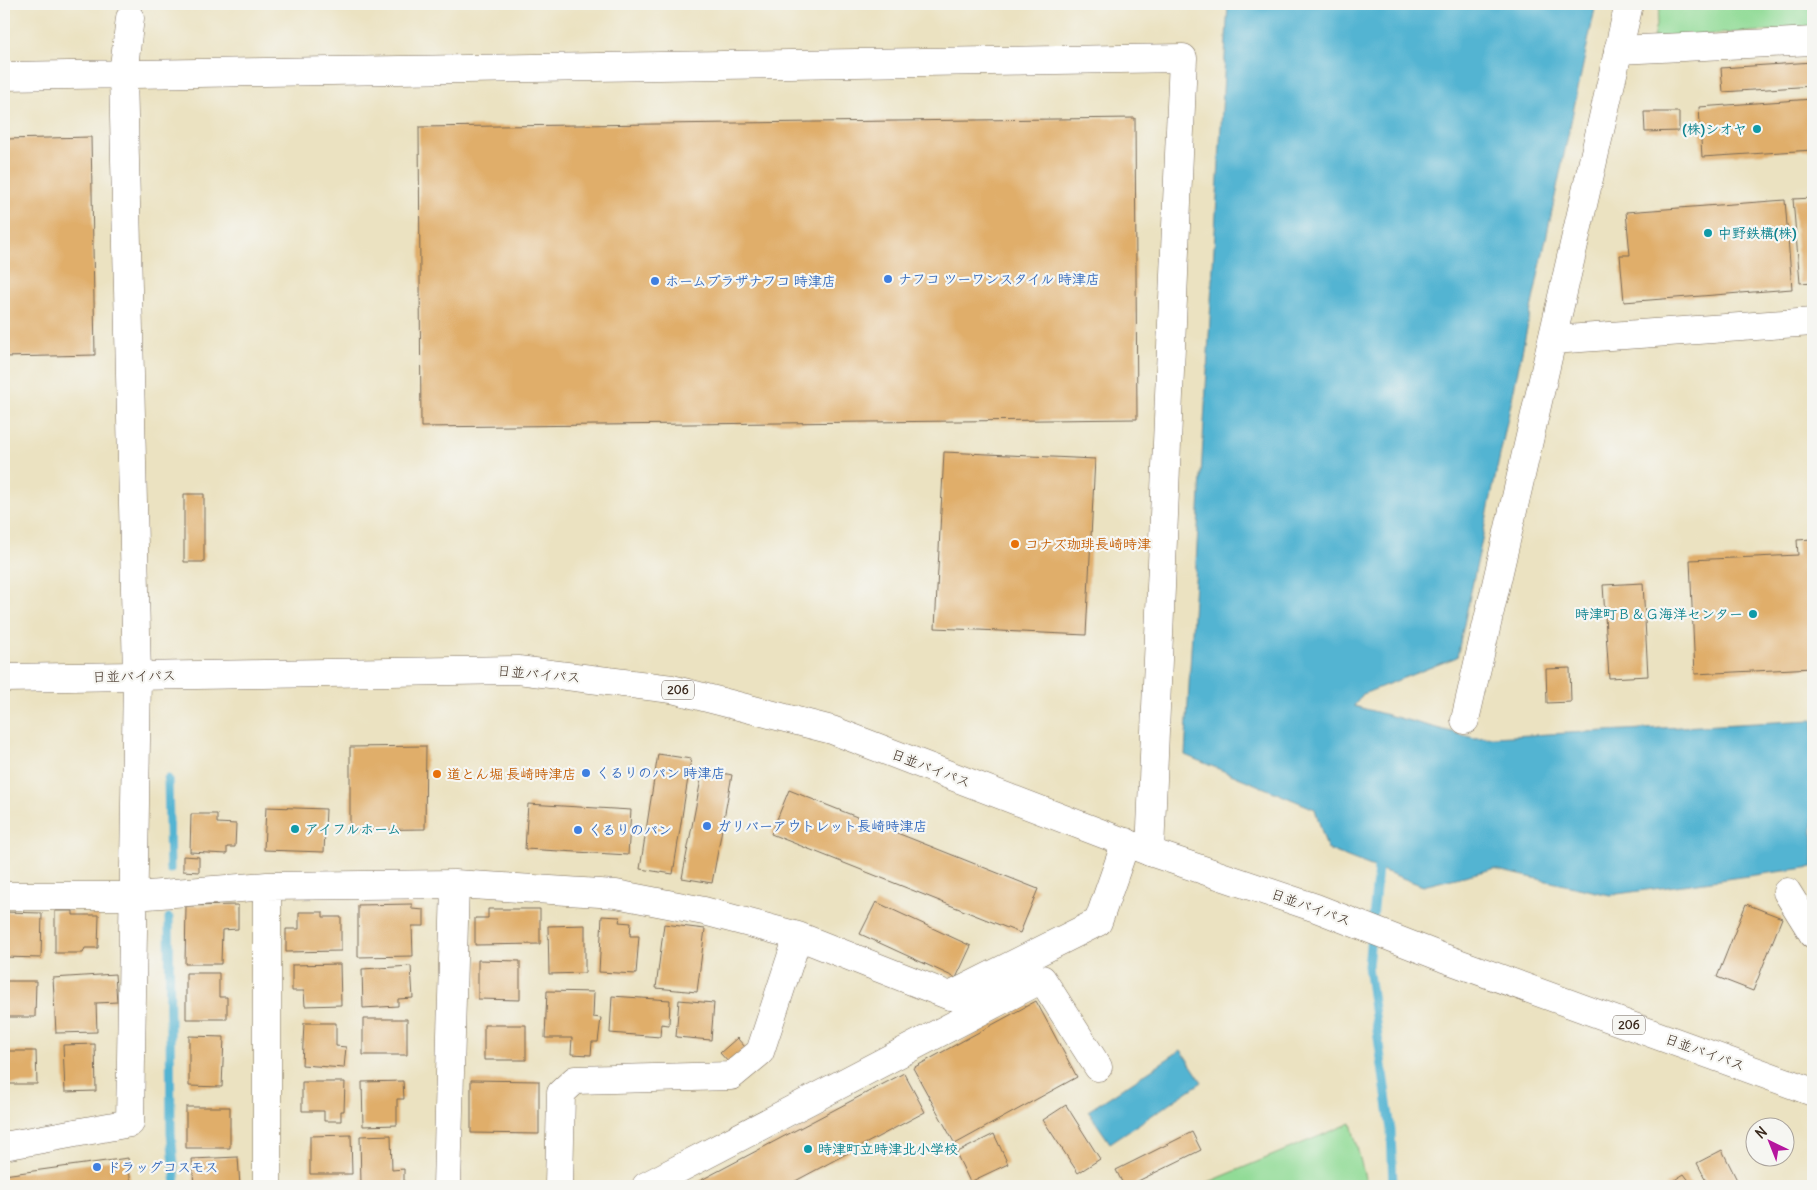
<svg xmlns="http://www.w3.org/2000/svg" width="1817" height="1190" font-family="Delius,'Klee One',sans-serif">
<style>
.green{fill:#91db96;stroke:#66825a}
.water{fill:#53b4d2;stroke:#476f78}
.lines{fill:none;stroke-linecap:round;stroke-linejoin:round}
.stream{stroke:#53b4d2;stroke-width:9}
.building{fill:#e0ae6a}
.minor-casing{stroke:#796a57;stroke-width:29}
.tertiary-casing{stroke:#796a57;stroke-width:29}
.trunk-casing{stroke:#796a57;stroke-width:29}
.minor{stroke:#fff;stroke-width:28}
.tertiary{stroke:#fff;stroke-width:28}
.trunk{stroke:#fff;stroke-width:28}
.culture-dot{fill:#0f9aa8;stroke:#f6f6f2;stroke-width:2}
.shop-dot{fill:#3f7fe0;stroke:#f6f6f2;stroke-width:2}
.food-dot{fill:#e8710a;stroke:#f6f6f2;stroke-width:2}
.labels{text-anchor:middle;stroke-width:4.5;stroke-linejoin:round;paint-order:stroke}
.shield{fill:#f6f6f2;stroke:#73675e;stroke-width:1}
.shield-label{font-size:12px;font-weight:bold;fill:#3b2a1e}
.culture-label{font-size:14px;font-weight:bold;fill:#0d838f;stroke:#f6f6f2;text-anchor:start}
.shop-label{font-size:14px;font-weight:bold;fill:#366cbe;stroke:#f6f6f2;text-anchor:start}
.food-label{font-size:14px;font-weight:bold;fill:#c56008;stroke:#f6f6f2;text-anchor:start}
.street-label{font-size:14px;fill:#3b2a1e;stroke:#f6f6f2}
</style>
<rect width="100%" height="100%" fill="#f6f6f2"/>
<filter id="ink" filterUnits="userSpaceOnUse"><feTurbulence type="fractalNoise" baseFrequency=".02" numOctaves="2"/><feDisplacementMap in="SourceGraphic" scale="10" xChannelSelector="R" yChannelSelector="G"/><feConvolveMatrix kernelMatrix="1 2 1 2 8 2 1 2 1" color-interpolation-filters="sRGB"/></filter>
<filter id="wash" filterUnits="userSpaceOnUse"><feTurbulence type="fractalNoise" baseFrequency=".0096" numOctaves="4" result="noise"/><feDisplacementMap in="SourceGraphic" scale="20" xChannelSelector="R" yChannelSelector="G"/><feGaussianBlur stdDeviation="1.12" result="paint"/><feColorMatrix in="noise" values="0 0 0 0 0 0 0 0 0 0 0 0 0 0 0 0 0 1.4 0 .05"/><feComposite in="paint" operator="in"/></filter>
<g filter="url(#wash)">
<rect width="100%" height="100%" fill="#ebe2c1"/>
<path class="green" d="M1661 4H1813V28L1653 38Z
M1351 1123 1367 1186H1199Z"/>
<path class="water" d="M1228 4H1596L1457 657 1363 694 1354 706 1474 738 1813 720V867L1610 895 1493 869 1423 886 1327 849 1315 809 1185 755Z
M1181 1050 1202 1082 1110 1143 1088 1111Z"/>
<g class="lines">
<path class="stream" d="M168 779 170 869
M1379 859 1368 966 1391 1130 1393 1186
M169 918 171 1133 176 1186"/>
</g>
<g id="blocks">
<path class="building" d="M1813 62V86L1723 92 1721 68Z
M1813 99V150L1702 157 1699 107Z
M1644 112H1679V131L1645 132Z
M1135 118 1137 419 421 427 419 127Z
M91 137 95 355 4 357V139Z
M1813 198V282L1800 283 1793 199Z
M1785 200 1792 289 1624 302 1620 255H1630L1626 212Z
M944 452 1095 459 1086 635 935 628Z
M184 494H204V562H184Z
M1813 539V668L1695 674 1690 560 1798 555 1797 540Z
M1643 583 1648 676 1609 678 1603 585Z
M1570 668 1571 702 1547 703 1546 669Z
M426 746 425 829 350 830V747Z
M658 754 691 759 673 874 640 869Z
M703 769 732 775 712 883 682 878Z
M789 790 1038 889 1020 933 771 834Z
M528 804 631 810 628 855 525 849Z
M266 807 326 809 324 852 264 850Z
M191 814H217V823L236 824 235 847H227V854L190 852Z
M183 856 199 857V872L183 871Z
M876 902 971 946 956 978 860 934Z
M412 904V909L424 910V926H412L413 956 358 957V905Z
M1746 904 1782 918 1753 991 1717 977Z
M238 905V929L222 930 221 964H185L186 906Z
M488 909H540V944L475 945V918H488Z
M55 911H73V915H99L98 948H85L83 953H55Z
M4 912 42 913 41 958 4 957Z
M299 912H323V917H341V951L286 952V929H299Z
M602 916 620 917 619 922 631 923 630 936H639L636 974 599 972Z
M664 924 705 929 697 992 656 988Z
M585 925V973L549 974 548 926Z
M478 960 520 961V1000L478 999Z
M340 964 341 1005 305 1006 304 991H292V965Z
M411 966 413 998 398 999V1006L363 1008 362 969Z
M186 973H219V997H227V1019H186Z
M115 974 117 1002 96 1003 97 1032 56 1033 53 978Z
M4 981H36L35 1017H4Z
M547 991 594 992 593 1017 601 1018 598 1042H592L591 1055 571 1054 572 1038H545Z
M612 996 670 1000 669 1025 661 1024 660 1037 610 1033Z
M679 1000 714 1003 711 1040 676 1037Z
M1036 1001 1077 1077 955 1144 913 1068Z
M363 1019H407V1055H363Z
M304 1023H336V1046L346 1047 344 1068 302 1065Z
M484 1025H526V1060H484Z
M189 1036 224 1037 222 1087 189 1086Z
M737 1038 746 1048 729 1063 720 1053Z
M95 1044 96 1091 65 1092 63 1045Z
M4 1051H36L37 1084H4Z
M904 1073 925 1112 786 1186H690Z
M471 1080 539 1081V1134L471 1133Z
M403 1081 404 1099H397V1125L363 1126 362 1082Z
M302 1082H345L344 1111H341V1121H324V1111H302Z
M1066 1105 1100 1159 1078 1173 1043 1120Z
M186 1107H230V1148H186Z
M1192 1132 1201 1150 1128 1186H1124L1116 1170Z
M994 1134 1008 1164 970 1182 956 1153Z
M351 1135 352 1174H310V1136Z
M391 1135 392 1170 404 1169V1184L361 1185 360 1136Z
M1722 1150 1740 1186H1709L1697 1163Z
M238 1157 240 1186H194L192 1159Z
M128 1158 131 1186H4V1175Z
M1684 1174 1693 1186H1665Z"/>
</g>
</g>
<g filter="url(#ink)">
<use href="#blocks" fill-opacity="0" stroke="#796a57" stroke-width="1"/>
<g class="lines">
<defs>
<path id="minor" d="M1618 50 1813 41
M4 76 1183 58 1150 852
M1787 892 1813 934
M4 896H134L267 886 455 884 616 894 704 911 798 936 950 996 1098 922 1126 842
M4 1146 130 1123 137 676 123 74 130 18
M267 1186V886
M447 1186 455 884
M559 1186 561 1093 575 1080 731 1076 760 1052 798 936
M646 1186 1042 979 1098 1067"/>
<path id="tertiary" d="M1552 340 1813 322
M1465 720 1629 4"/>
<path id="trunk" d="M4 678 518 670 672 689 832 730 1150 852 1316 908 1444 958 1813 1092"/>
</defs>
<use href="#minor" class="minor-casing"/>
<use href="#tertiary" class="tertiary-casing"/>
<use href="#trunk" class="trunk-casing"/>
<use href="#minor" class="minor"/>
<use href="#tertiary" class="tertiary"/>
<use href="#trunk" class="trunk"/>
</g>
</g>
<g class="culture-dot">
<circle cx="1757" cy="129" r="5"/>
<circle cx="1708" cy="233" r="5"/>
<circle cx="1753" cy="614" r="5"/>
<circle cx="295" cy="829" r="5"/>
<circle cx="808" cy="1149" r="5"/>
</g>
<g class="shop-dot">
<circle cx="888" cy="279" r="5"/>
<circle cx="655" cy="281" r="5"/>
<circle cx="586" cy="773" r="5"/>
<circle cx="707" cy="826" r="5"/>
<circle cx="578" cy="830" r="5"/>
<circle cx="97" cy="1167" r="5"/>
</g>
<g class="food-dot">
<circle cx="1015" cy="544" r="5"/>
<circle cx="437" cy="774" r="5"/>
</g>
<g class="labels">
<g class="shield">
<rect x="662" y="680.5" width="32" height="19" rx="4"/>
<rect x="1613" y="1015.5" width="32" height="19" rx="4"/>
</g>
<g class="shield-label">
<text x="678" y="694">206</text>
<text x="1629" y="1029">206</text>
</g>
<g class="culture-label">
<text x="1747" y="134" text-anchor="end">(株)シオヤ</text>
<text x="1718" y="238">中野鉄構(株)</text>
<text x="1743" y="619" text-anchor="end">時津町Ｂ＆Ｇ海洋センター</text>
<text x="305" y="834">アイフルホーム</text>
<text x="818" y="1154">時津町立時津北小学校</text>
</g>
<g class="shop-label">
<text x="898" y="284">ナフコ ツーワンスタイル 時津店</text>
<text x="665" y="286">ホームプラザナフコ 時津店</text>
<text x="596" y="778">くるりのパン 時津店</text>
<text x="717" y="831">ガリバーアウトレット長崎時津店</text>
<text x="588" y="835">くるりのパン</text>
<text x="107" y="1172">ドラッグコスモス</text>
</g>
<g class="food-label">
<text x="1025" y="549">コナズ珈琲長崎時津</text>
<text x="447" y="779">道とん堀 長崎時津店</text>
</g>
<g class="street-label">
<text transform="translate(539 674) rotate(5)" y="5">日並バイパス</text>
<text transform="translate(134 676) rotate(-1)" y="5">日並バイパス</text>
<text transform="translate(931 768) rotate(21)" y="5">日並バイパス</text>
<text transform="translate(1311 907) rotate(20)" y="5">日並バイパス</text>
<text transform="translate(1705 1052) rotate(20)" y="5">日並バイパス</text>
</g>
</g>
<rect width="1817" height="1190" fill="none" stroke="#f6f6f2" stroke-width="20"/>
<g transform="translate(1770 1142) rotate(317)"><circle r="24" fill="#f6f6f2" stroke="#aba49d"/>
<path d="M0-4L9 19L0 12L-9 19Z" fill="#b5179e"/>
<text y="-8" font-size="14" font-weight="bold" text-anchor="middle" fill="#3b2a1e">N</text>
</g>
</svg>
